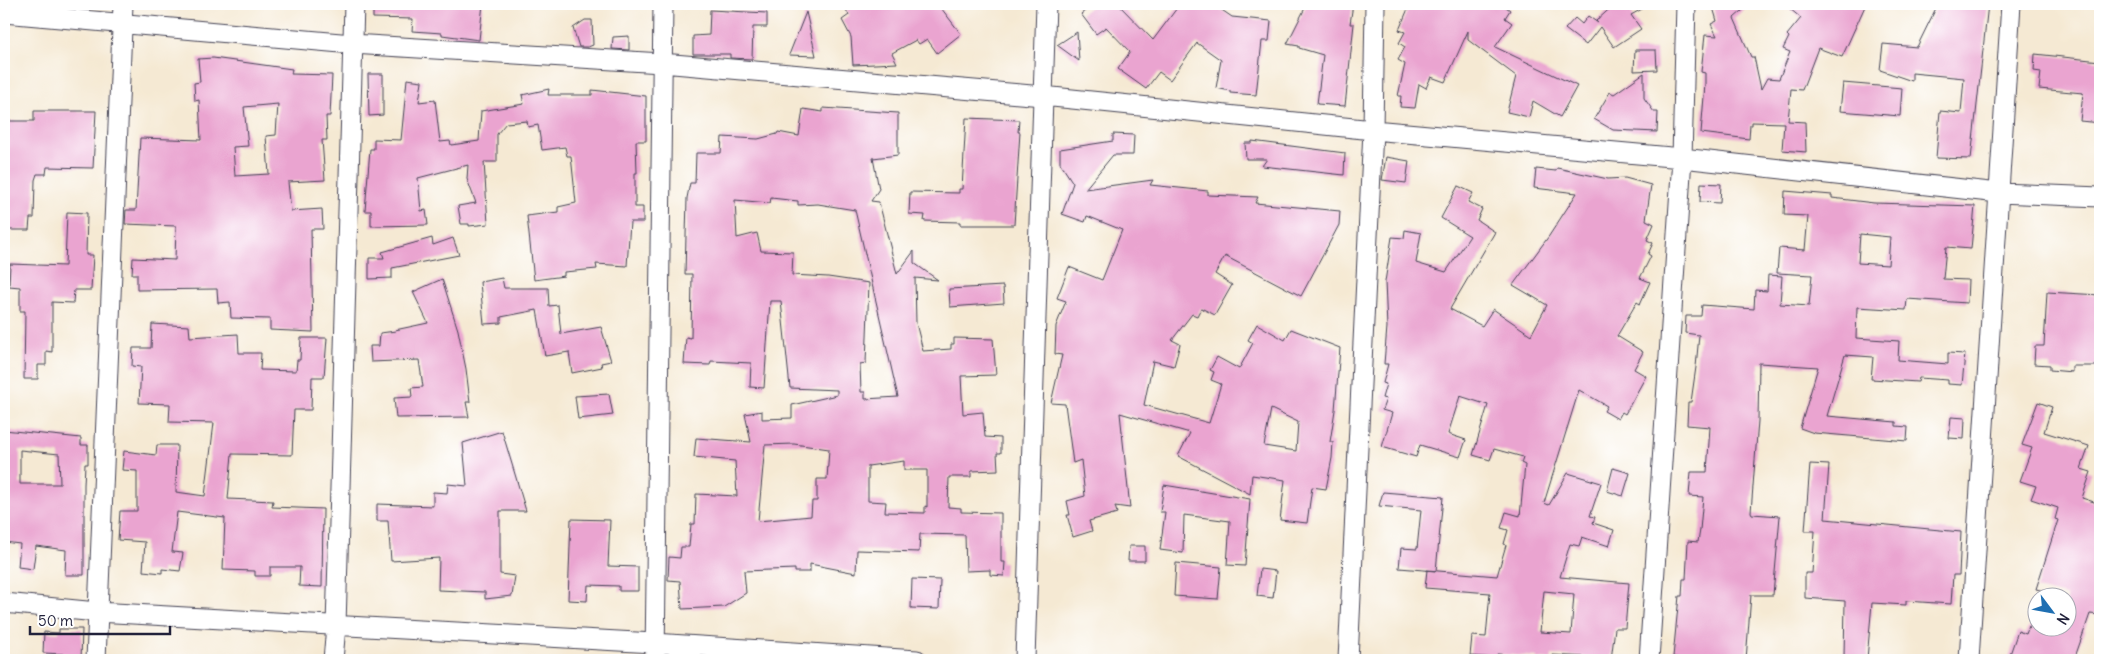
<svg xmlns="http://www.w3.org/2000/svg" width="2104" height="664" font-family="Delius,sans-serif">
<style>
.building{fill:#eaa4d0;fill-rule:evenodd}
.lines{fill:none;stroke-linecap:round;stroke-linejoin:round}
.minor-casing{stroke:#424052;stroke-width:21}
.minor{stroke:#fff;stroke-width:19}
</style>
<rect width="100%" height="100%" fill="#fff"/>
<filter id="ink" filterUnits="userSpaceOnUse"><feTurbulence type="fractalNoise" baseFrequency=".02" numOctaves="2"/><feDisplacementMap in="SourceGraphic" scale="10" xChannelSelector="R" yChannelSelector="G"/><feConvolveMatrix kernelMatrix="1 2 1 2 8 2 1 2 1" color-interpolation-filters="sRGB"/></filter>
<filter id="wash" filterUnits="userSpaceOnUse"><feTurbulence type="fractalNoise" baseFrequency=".0096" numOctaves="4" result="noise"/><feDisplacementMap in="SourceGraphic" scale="20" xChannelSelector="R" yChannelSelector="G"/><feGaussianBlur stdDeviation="1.12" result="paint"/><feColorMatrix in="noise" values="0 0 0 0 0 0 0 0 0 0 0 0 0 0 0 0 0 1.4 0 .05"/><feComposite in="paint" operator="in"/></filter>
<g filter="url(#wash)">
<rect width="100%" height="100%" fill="#f5e9d3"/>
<g id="blocks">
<path class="building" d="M373 4H483L479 40 442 35V33L412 31 413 19 373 18Z
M855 4H938L961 34 937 53 927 39 919 44 916 40 892 53 897 63 853 65 851 37 842 20 849 15 845 8Z
M1094 4H1118L1153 40 1180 4H1213L1232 17 1271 21 1269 41H1262L1256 95 1230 93V91L1216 88 1221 60 1197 43 1170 80 1159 72 1146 89 1118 69 1130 52 1106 27 1096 34 1081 14Z
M1307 4H1353L1350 24H1354L1345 106 1317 104 1323 55 1299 48V46L1287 44Z
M1410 4H1502L1510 10 1505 18 1512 23 1495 47 1577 86 1560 117 1533 101 1529 117 1507 112 1516 76 1468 40V31L1445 82 1431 77 1426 88 1419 84 1415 108 1400 107 1401 96H1398L1405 64 1398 60 1405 47 1399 43 1405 32 1399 30Z
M1615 4H1651L1631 15 1641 29 1614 47 1600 27 1586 45 1565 29 1575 18 1582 24 1588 16 1598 23 1596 21Z
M1712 4H1750L1734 18 1751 57H1754L1761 89 1767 78 1779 79 1790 52 1783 49 1789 37 1787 35 1801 18 1784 4H1866L1842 57 1818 48 1802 90 1791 89 1788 121 1805 122 1806 152 1782 150 1784 123 1752 122V125H1750L1749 139 1701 133 1705 84V73L1701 72 1705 35 1717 36 1711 24 1717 21Z
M1938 4H1988L1971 159 1936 158 1940 111 1961 113 1964 78 1912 73V81L1880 70 1883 44 1917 47Z
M710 10 767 13V27H753L752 59 730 58V54H693V36L709 35Z
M806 12 816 56 789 55Z
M585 20H592L593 45 588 47H579L573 28Z
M1077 32 1079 61 1057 45Z
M629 36V50L612 49 613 37Z
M1635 50H1656L1657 70 1634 71Z
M2035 54 2100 61V123L2080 121 2083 93 2039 89 2041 72 2034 71Z
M213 58 292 69 291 74 332 75 330 116H326L327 140H322L325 180 288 182 291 211 322 209 323 229H311L313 332 270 330V319L231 318 230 302 218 303 217 289 137 290V274H132L133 258 175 260 176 226 125 224 126 210H136L140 138 201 140 199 100 195 101 194 83 200 82 198 59ZM278 104 276 135 266 136 269 174 235 176 233 147 248 146 244 107Z
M1644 73V98L1654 112H1658L1657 132 1613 130 1594 119 1610 92 1614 94Z
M368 74H383V115L369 116Z
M407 79 422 81 419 102 435 100 440 142 450 141 451 145 479 141 481 111 524 104 522 95 549 89 548 95H592V90L646 96V141H636L637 173H635V207H643V222H630L627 266 596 264 597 269 564 272V276L534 280 527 216 558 212V207L576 203 571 156H567L565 147 542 150 538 125 528 127 527 121 506 123 497 134V162H484L488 224 469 226V224H461L458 206 476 203 467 179 468 165 418 178 421 211 426 210 428 225 371 226V211H365L370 149H374V139L401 140Z
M1843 83 1902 88 1900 116 1840 111Z
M823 108 898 113V155L873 158 879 189 871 201 879 202 897 274 914 251V263L938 280 915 278 916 323 923 351 951 349V344H954V338L993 339 996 375 961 376 963 414 983 412 985 437 1001 438V453H997L998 470 971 471V477H949L948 507 961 508V512L1001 513V562H1005L1004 576 990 575V570L966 571 965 535 920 534 919 552 857 550 856 573 810 564V572H795V569L744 571 746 593 724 607 682 609 680 581 668 580 669 557 680 558 681 547H689L691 524H695L696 494 737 496 735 461 694 457 696 438 751 442 745 414 762 411V419L792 418V405L837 395V390L790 388 781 301H770L764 388 750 387 751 363 711 361 710 365 684 364 686 337 691 338 692 274H685L687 198 690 183H695L696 153H721L722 137 758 139 777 134 778 132 799 136 803 109 823 112ZM771 198 798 201V205L818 204 855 210 898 397 865 399V392H861L860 364 866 363 869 283 828 277 792 275 793 252 761 251 757 233 737 238 735 200 770 203ZM794 444 829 449 827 479H817V501H812L811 516 758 521 765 445ZM904 461V470H927V507L925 506V513L885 512 886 502 868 501V466Z
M34 111H96L93 168 47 167 46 174H37L35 180 34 218H30L29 230H4V121H34Z
M966 118 1019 120 1018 132H1020L1014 225H960V222L924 221 925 215 909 214 910 192 959 193V189H962Z
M1113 134 1134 135 1133 155H1113L1085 189 1153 180 1150 185 1208 191V195L1258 197 1255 203 1340 211 1339 225 1301 296 1225 256 1215 274 1232 285 1215 315 1201 308 1197 316 1192 314 1172 340 1180 344 1174 366 1153 361 1144 405 1209 423 1221 384 1211 380 1214 372 1210 370 1217 357 1239 369 1253 343 1248 340 1257 324 1285 340 1291 329 1340 348 1335 410 1330 442H1333L1332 458 1326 489 1312 487 1307 523 1280 520 1285 480 1252 475 1250 494 1178 456 1190 433 1120 413 1130 508 1115 506 1117 513 1089 521 1092 531 1073 537 1067 515H1070L1067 501 1085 496 1081 460 1073 463 1065 404 1051 403 1062 355 1055 354 1056 326 1066 301 1057 298 1069 267 1102 280 1122 230 1087 216 1085 222 1062 214 1073 183 1060 163V149L1113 141ZM1271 409 1298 422 1296 451 1264 446Z
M1252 141 1345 153 1344 175 1262 166 1267 159H1246L1245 143H1252Z
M1386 157 1409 161 1406 183 1382 180Z
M1557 168 1608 179 1625 178 1651 185 1646 220 1654 224 1647 240 1653 243 1648 254 1651 256 1640 278 1650 282 1640 304 1637 302 1617 336 1643 352 1634 369 1646 376 1625 414 1622 412 1618 419 1604 411 1607 406 1579 390 1544 503 1549 505 1568 473 1601 483 1590 516 1595 517 1593 523 1614 530 1609 546 1582 537 1579 546 1570 544 1560 577 1629 583 1625 628H1615L1611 660H1585L1586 657 1552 655 1551 660 1537 659V657L1497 654V658L1470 656 1472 636 1486 637 1490 593 1425 588 1427 570 1497 576 1506 545 1504 544 1508 530 1501 528 1506 512 1520 516 1525 465 1521 463 1523 457 1494 449 1490 460 1473 455 1488 405 1460 396 1448 434 1466 440 1460 457 1420 445 1416 457 1382 447 1392 413 1382 410 1386 399 1382 398 1386 384 1383 383 1388 364H1384L1387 327 1385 282 1392 237 1404 238 1405 230 1421 233 1416 263 1446 272 1470 236 1441 218 1458 186 1473 193 1468 202 1482 209 1477 220 1495 232 1450 309 1482 326 1493 309 1531 335 1547 305 1513 285 1549 236 1577 193 1534 188 1536 169 1556 171ZM1544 591 1574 594 1571 634 1540 632Z
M1701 183 1721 184 1720 203 1700 202Z
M1785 191 1832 195V198L1874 203 1975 206 1971 249 1946 247 1943 279 1968 280 1967 303 1907 299 1906 310 1857 307 1856 338 1899 341 1898 360 1948 364V353L1965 354 1962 385 1948 384V380L1919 378 1918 382 1871 379 1873 357 1845 355 1827 416 1896 422V426L1908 427 1907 441 1814 433 1800 428 1818 367 1759 363 1758 421 1751 512 1752 514 1780 516 1773 595H1751L1746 660H1705L1673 657 1679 596H1682L1683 579H1686L1688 541 1698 542 1700 530 1703 497 1689 496 1691 472H1707L1710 427 1687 425 1688 402H1691L1696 367 1699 335 1685 333 1686 316H1701L1702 305 1754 309 1755 290 1767 291 1768 275 1782 276 1780 304 1809 306 1812 275 1777 273 1779 248 1805 250 1808 216 1784 215ZM1860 234 1890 237 1888 265 1858 263Z
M67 212 87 213 86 255H93L91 290H74L73 303 52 302V352L46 351V365H38V379H24L25 311H20V287L9 286 10 264 65 266Z
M432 238 433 245 453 238 459 255 392 268V278L369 279V258H384L382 252Z
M502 278 504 288H548L549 306 558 305 561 334 601 327 611 361 601 363 602 367 572 373 569 352 545 356 537 310 501 317V323L484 324 480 282Z
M442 279 458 330 466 369 470 402H466L469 417 396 418 394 398 412 397 411 388 423 387 419 360 371 362 370 346H379L380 333 396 331 395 330 428 323 413 292Z
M1003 286 1004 303 950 307 949 289Z
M2047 292 2100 295 2098 366H2072V372L2050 370V365L2034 364 2035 346H2044Z
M152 324 189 326 190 337 238 334 239 353H261L260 370 296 371 297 360H300L301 338H327L324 377H312L311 410H294L292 455 232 454 228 499 273 501 272 507 323 509 322 587 299 586 300 567H270V576H255V571L223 570 225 518 177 512 172 552 183 553 180 571 162 569V573L143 571 145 542 118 540 120 511H137V471L122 470 124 451 156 455 157 445H177L176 492 205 496 214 423 169 422 170 404 139 403 141 367 132 366 133 348H151Z
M609 394 613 415 578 419 575 396Z
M2038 402 2052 407 2044 432 2089 446 2081 469 2091 472 2082 498 2100 504V615L2090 614 2074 660H2008L2018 631 2026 634 2029 626H2066V596L2036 589 2058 520 2055 519 2058 508 2031 499 2036 486 2020 481 2032 448 2022 445Z
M1951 417 1965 418 1964 439 1949 438Z
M4 430 81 438V445H88V464H85L84 485V575H65L66 550 36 546 33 569 18 567 20 544 4 542 6 498H4ZM20 450 59 454 60 484H20Z
M502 431 526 511H500V574L515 576 512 596 485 599V592L438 590 439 558 391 561 388 521H377V504L433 506V492L447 493 448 484 467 486 463 443Z
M1810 464 1829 465 1825 519 1961 532 1959 575H1953L1951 604 1906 601V605L1872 603 1867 659 1844 658 1845 601 1805 598V573H1812L1815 531H1805Z
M1613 468 1630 473 1623 496 1607 491Z
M1164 485 1250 499 1245 566 1227 565 1230 521 1184 515 1183 553 1160 550 1165 512H1160Z
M1383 492 1443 497 1436 571 1399 568 1401 548 1417 549 1421 510 1379 506Z
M571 519 610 520 608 566 638 567V591H619V586L588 585 587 601 568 600Z
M1129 546H1145V561H1128Z
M1176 563 1221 567 1218 599 1174 596Z
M1260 569 1276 571 1273 598 1257 596Z
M912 579 940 580 939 609 911 608Z
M59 629H82L81 660H64V654L43 653 44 632 59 633Z"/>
</g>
</g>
<g filter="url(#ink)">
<use href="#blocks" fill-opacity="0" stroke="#424052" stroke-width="1"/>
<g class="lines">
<defs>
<path id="minor" d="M4 13 352 44 662 63 1043 96 1373 130 1682 158 1999 193 2100 197
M4 603 97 612 654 643 917 660
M96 660 123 4
M333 660 336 626 354 4
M655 660 663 4
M1025 660 1046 4
M1348 660 1373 130 1375 4
M1649 660 1682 158 1686 4
M1969 660 2011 4"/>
</defs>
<use href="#minor" class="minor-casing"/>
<use href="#minor" class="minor"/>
</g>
</g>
<rect width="2104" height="664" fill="none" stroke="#fff" stroke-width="20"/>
<g transform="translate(2052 612) rotate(122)"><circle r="24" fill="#ffffff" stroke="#a7a7b1"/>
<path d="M0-4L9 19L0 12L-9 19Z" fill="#1f6fb2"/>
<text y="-8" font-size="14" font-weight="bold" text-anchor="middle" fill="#22223b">N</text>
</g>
<path d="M30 626v8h140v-8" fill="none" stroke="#22223b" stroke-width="2.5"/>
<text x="38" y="626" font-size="15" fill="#22223b" stroke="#ffffff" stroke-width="4" paint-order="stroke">50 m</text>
</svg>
